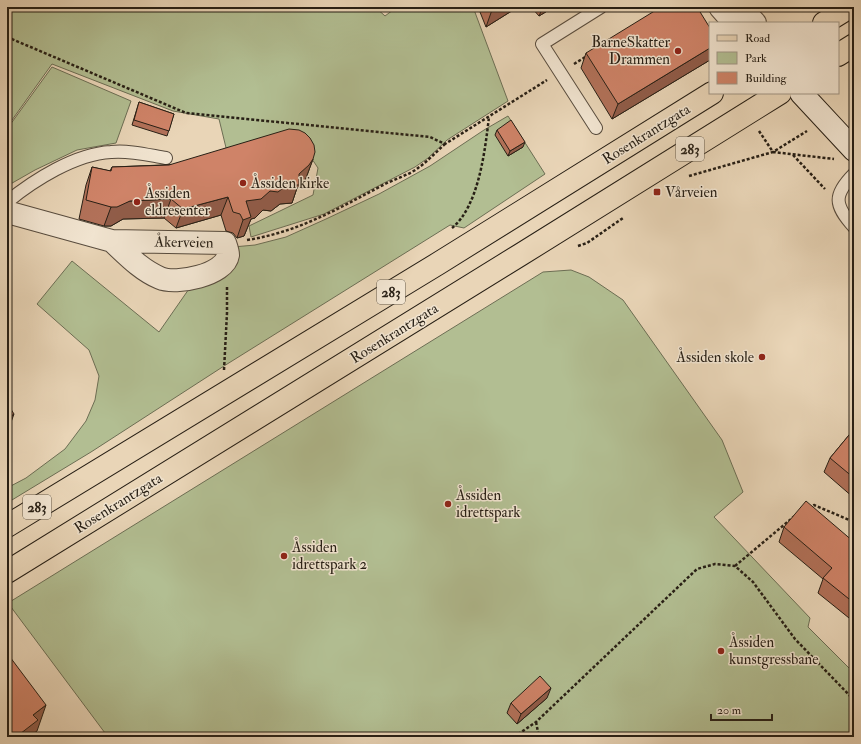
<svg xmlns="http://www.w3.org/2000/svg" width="861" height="744" font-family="'IM FELL Double Pica',serif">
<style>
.green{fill:#b2be92;stroke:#6c6e54}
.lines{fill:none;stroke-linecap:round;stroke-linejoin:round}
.lane-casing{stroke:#584c3e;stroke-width:14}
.street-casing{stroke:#584c3e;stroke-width:24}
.secondary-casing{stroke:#271f15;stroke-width:24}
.primary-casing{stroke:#271f15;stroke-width:24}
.path{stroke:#271f15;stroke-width:2.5;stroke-dasharray:3 2;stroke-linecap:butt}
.lane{stroke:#f1e4d0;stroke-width:12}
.street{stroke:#f1e4d0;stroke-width:22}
.secondary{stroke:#f1e4d0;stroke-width:22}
.primary{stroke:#e9d5b7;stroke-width:22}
.wall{fill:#b27159;stroke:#271f15}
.shaded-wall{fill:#915c49;stroke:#271f15}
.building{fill:#cf8368;stroke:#271f15}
.poi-dot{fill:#8f2418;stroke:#f1e4d0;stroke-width:1.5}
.labels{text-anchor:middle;stroke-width:3;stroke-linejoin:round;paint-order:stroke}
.shield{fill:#f1e4d0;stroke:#645a4d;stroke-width:1}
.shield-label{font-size:14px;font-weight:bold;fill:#271f15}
.poi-label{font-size:15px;fill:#271f15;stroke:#f1e4d0;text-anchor:start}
.street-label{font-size:15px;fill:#271f15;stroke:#f1e4d0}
</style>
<rect width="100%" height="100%" fill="#e9d5b7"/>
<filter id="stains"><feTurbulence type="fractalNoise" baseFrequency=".005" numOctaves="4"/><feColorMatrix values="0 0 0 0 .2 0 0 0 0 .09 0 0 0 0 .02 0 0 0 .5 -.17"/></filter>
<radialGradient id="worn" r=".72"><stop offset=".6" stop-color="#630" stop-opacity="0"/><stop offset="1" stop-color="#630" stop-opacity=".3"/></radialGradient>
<path class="green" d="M7 7H375L385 16 397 7H473L508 101 447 140 428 158 415 167 324 214 251 237 249 226 313 195 318 168 310 156 229 160 219 119 173 111 52 64 7 127Z
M52 67 131 101 116 143 77 150 35 170 7 186V129Z
M508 116 545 174 464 228 450 225 224 366 91 452 7 503V488L26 478 65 449 86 421 95 400 99 376 89 350 37 304 72 261 159 332 191 286 233 247 255 245 286 237 326 219 379 194 430 166 484 130Z
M571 270 589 277 623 300 722 440 743 492 714 517 810 618 808 627 854 673V737H108L8 603 543 272Z"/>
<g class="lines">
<defs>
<path id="lane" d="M596 128 542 44 601 7
M854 174C833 195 834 205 854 227
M7 202C34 180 75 154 111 152 129 150 148 155 166 158"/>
<path id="street" d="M720 7 734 23
M740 7 755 23
M7 212 112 241 225 243C226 246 228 251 228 255 225 275 176 285 160 278 141 270 127 255 112 241"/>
<path id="secondary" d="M801 93 854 150"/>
<path id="primary" d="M824 23 850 7
M838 55 854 45
M7 526 439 263 712 93
M7 572 520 255 780 93"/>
</defs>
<use href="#lane" class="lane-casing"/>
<use href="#street" class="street-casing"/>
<use href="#secondary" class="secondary-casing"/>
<use href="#primary" class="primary-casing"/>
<path class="path" d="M7 37 186 113 430 137 445 144 547 80
M574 64 587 56
M759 131 773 152 834 159
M793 155 825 189
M689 176 773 152 807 131
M452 228C479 206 485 150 489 117
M247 240C299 232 339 208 385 184 395 179 409 175 418 168 428 161 436 152 445 144
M578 246 587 243 623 218
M224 370 227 313V287
M809 508 814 505 854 522
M735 566 797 514
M536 722 539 737
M514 737 536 722 697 569 715 564 735 566 753 582 795 639 854 700"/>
<use href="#lane" class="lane"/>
<use href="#street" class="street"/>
<use href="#secondary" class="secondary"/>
<use href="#primary" class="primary"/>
</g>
<path class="wall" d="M478 7H518L486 27Z
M531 7H554L539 16Z
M777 7H786L780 11Z
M710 28V60L612 119 581 68 586 53Z
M139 102 174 114 167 136 132 125Z
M497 130 523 147 508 156 495 135Z
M313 159 306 178 303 184 297 188 292 203 280 204 271 211 263 210 255 218 251 219 244 236 237 238 233 233 226 231 221 215 176 228 164 218 123 219 111 226H104L79 219 86 185 92 167 110 171 112 167Z
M854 429V498L824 472 830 458Z
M784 527 854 542V622L818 593 823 579 779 542Z
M547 698 517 724 507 713 511 703Z"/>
<path class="shaded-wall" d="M493 7H518L486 27Z
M543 7H554L539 16Z
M781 7H786L780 11Z
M710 48V60L612 119 618 104Z
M525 142 523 147 508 156 510 151Z
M313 159 306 178 303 184 297 188 292 203 280 204 271 211 263 210 255 218 251 219 244 236 237 238 243 220 246 201 270 191 299 174Z
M228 197 221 215 176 228 183 209Z
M171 199 164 218 123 219 111 226H104L111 207 130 201Z
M14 414 7 433V419Z
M551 688 547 698 517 724 521 714Z
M46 705 37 731 33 734 32 737H16L33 715Z"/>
<path class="building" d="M661 7H697L710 28V48L618 104 586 53Z
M139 102 174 114 169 131 134 120Z
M511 120 525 142 510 151 497 130Z
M289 129 299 130 305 133 310 138 314 145 315 152 313 159 309 165 299 174V185H287L278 192 270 191 261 199 246 201 251 217 243 220 240 214 233 212 228 197 183 209 171 199 130 201 117 207H111L86 200 92 167 111 171 112 167 169 165Z
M7 403 14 414 7 419Z
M854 429V478L830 458Z
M806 501 854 542V603L823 578 832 568 784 527Z
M7 653 46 705 33 715 38 720 16 737H7Z
M540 676 551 688 521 714 511 703Z"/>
<g class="poi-dot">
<circle cx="678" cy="51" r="4"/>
<circle cx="243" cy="183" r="4"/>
<rect x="653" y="188" width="8" height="8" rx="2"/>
<circle cx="137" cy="202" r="4"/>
<circle cx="762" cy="357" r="4"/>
<circle cx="448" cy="504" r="4"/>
<circle cx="284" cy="556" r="4"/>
<circle cx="721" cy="651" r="4"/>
</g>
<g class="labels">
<g class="shield">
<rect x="676" y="137" width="28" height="24" rx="3"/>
<rect x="377" y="280" width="28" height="24" rx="3"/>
<rect x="23" y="495" width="28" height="24" rx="3"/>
</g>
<g class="shield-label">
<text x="690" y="154">283</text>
<text x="391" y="297">283</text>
<text x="37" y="512">283</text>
</g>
<g class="poi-label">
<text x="670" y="47" text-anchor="end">BarneSkatter<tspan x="670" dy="17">Drammen</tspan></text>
<text x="251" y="188">Åssiden kirke</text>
<text x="665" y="197">Vårveien</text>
<text x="145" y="198">Åssiden<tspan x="145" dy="17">eldresenter</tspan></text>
<text x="754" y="362" text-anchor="end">Åssiden skole</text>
<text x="456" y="500">Åssiden<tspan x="456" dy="17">idrettspark</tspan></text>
<text x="292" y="552">Åssiden<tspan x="292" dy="17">idrettspark 2</tspan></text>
<text x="729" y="647">Åssiden<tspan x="729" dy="17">kunstgressbane</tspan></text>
</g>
<g class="street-label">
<text transform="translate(646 134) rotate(-32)" y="5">Rosenkrantzgata</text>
<text transform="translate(184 242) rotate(1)" y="5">Åkerveien</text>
<text transform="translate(394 333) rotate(-32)" y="5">Rosenkrantzgata</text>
<text transform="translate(118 503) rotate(-32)" y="5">Rosenkrantzgata</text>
</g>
</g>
<rect width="861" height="744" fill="none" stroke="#e9d5b7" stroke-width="24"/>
<rect x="8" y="8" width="845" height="728" fill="none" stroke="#271f15" stroke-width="2"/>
<rect x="12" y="12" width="837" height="720" fill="none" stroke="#271f15"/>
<rect x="709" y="22" width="130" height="72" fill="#f1e4d0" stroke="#a09585"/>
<rect x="717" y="35" width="20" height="6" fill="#e9d5b7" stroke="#a09585"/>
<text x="745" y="42" font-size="12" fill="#271f15">Road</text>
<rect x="717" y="52" width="20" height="12" fill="#b2be92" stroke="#a09585"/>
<text x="745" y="62" font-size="12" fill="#271f15">Park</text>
<rect x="717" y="72" width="20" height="12" fill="#cf8368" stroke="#a09585"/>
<text x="745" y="82" font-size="12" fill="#271f15">Building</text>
<path d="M711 714v6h61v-6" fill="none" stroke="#271f15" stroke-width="2"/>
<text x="717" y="714" font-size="12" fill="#271f15" stroke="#f1e4d0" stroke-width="3" paint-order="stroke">20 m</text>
<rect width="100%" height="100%" filter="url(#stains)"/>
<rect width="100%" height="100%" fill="url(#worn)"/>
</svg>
